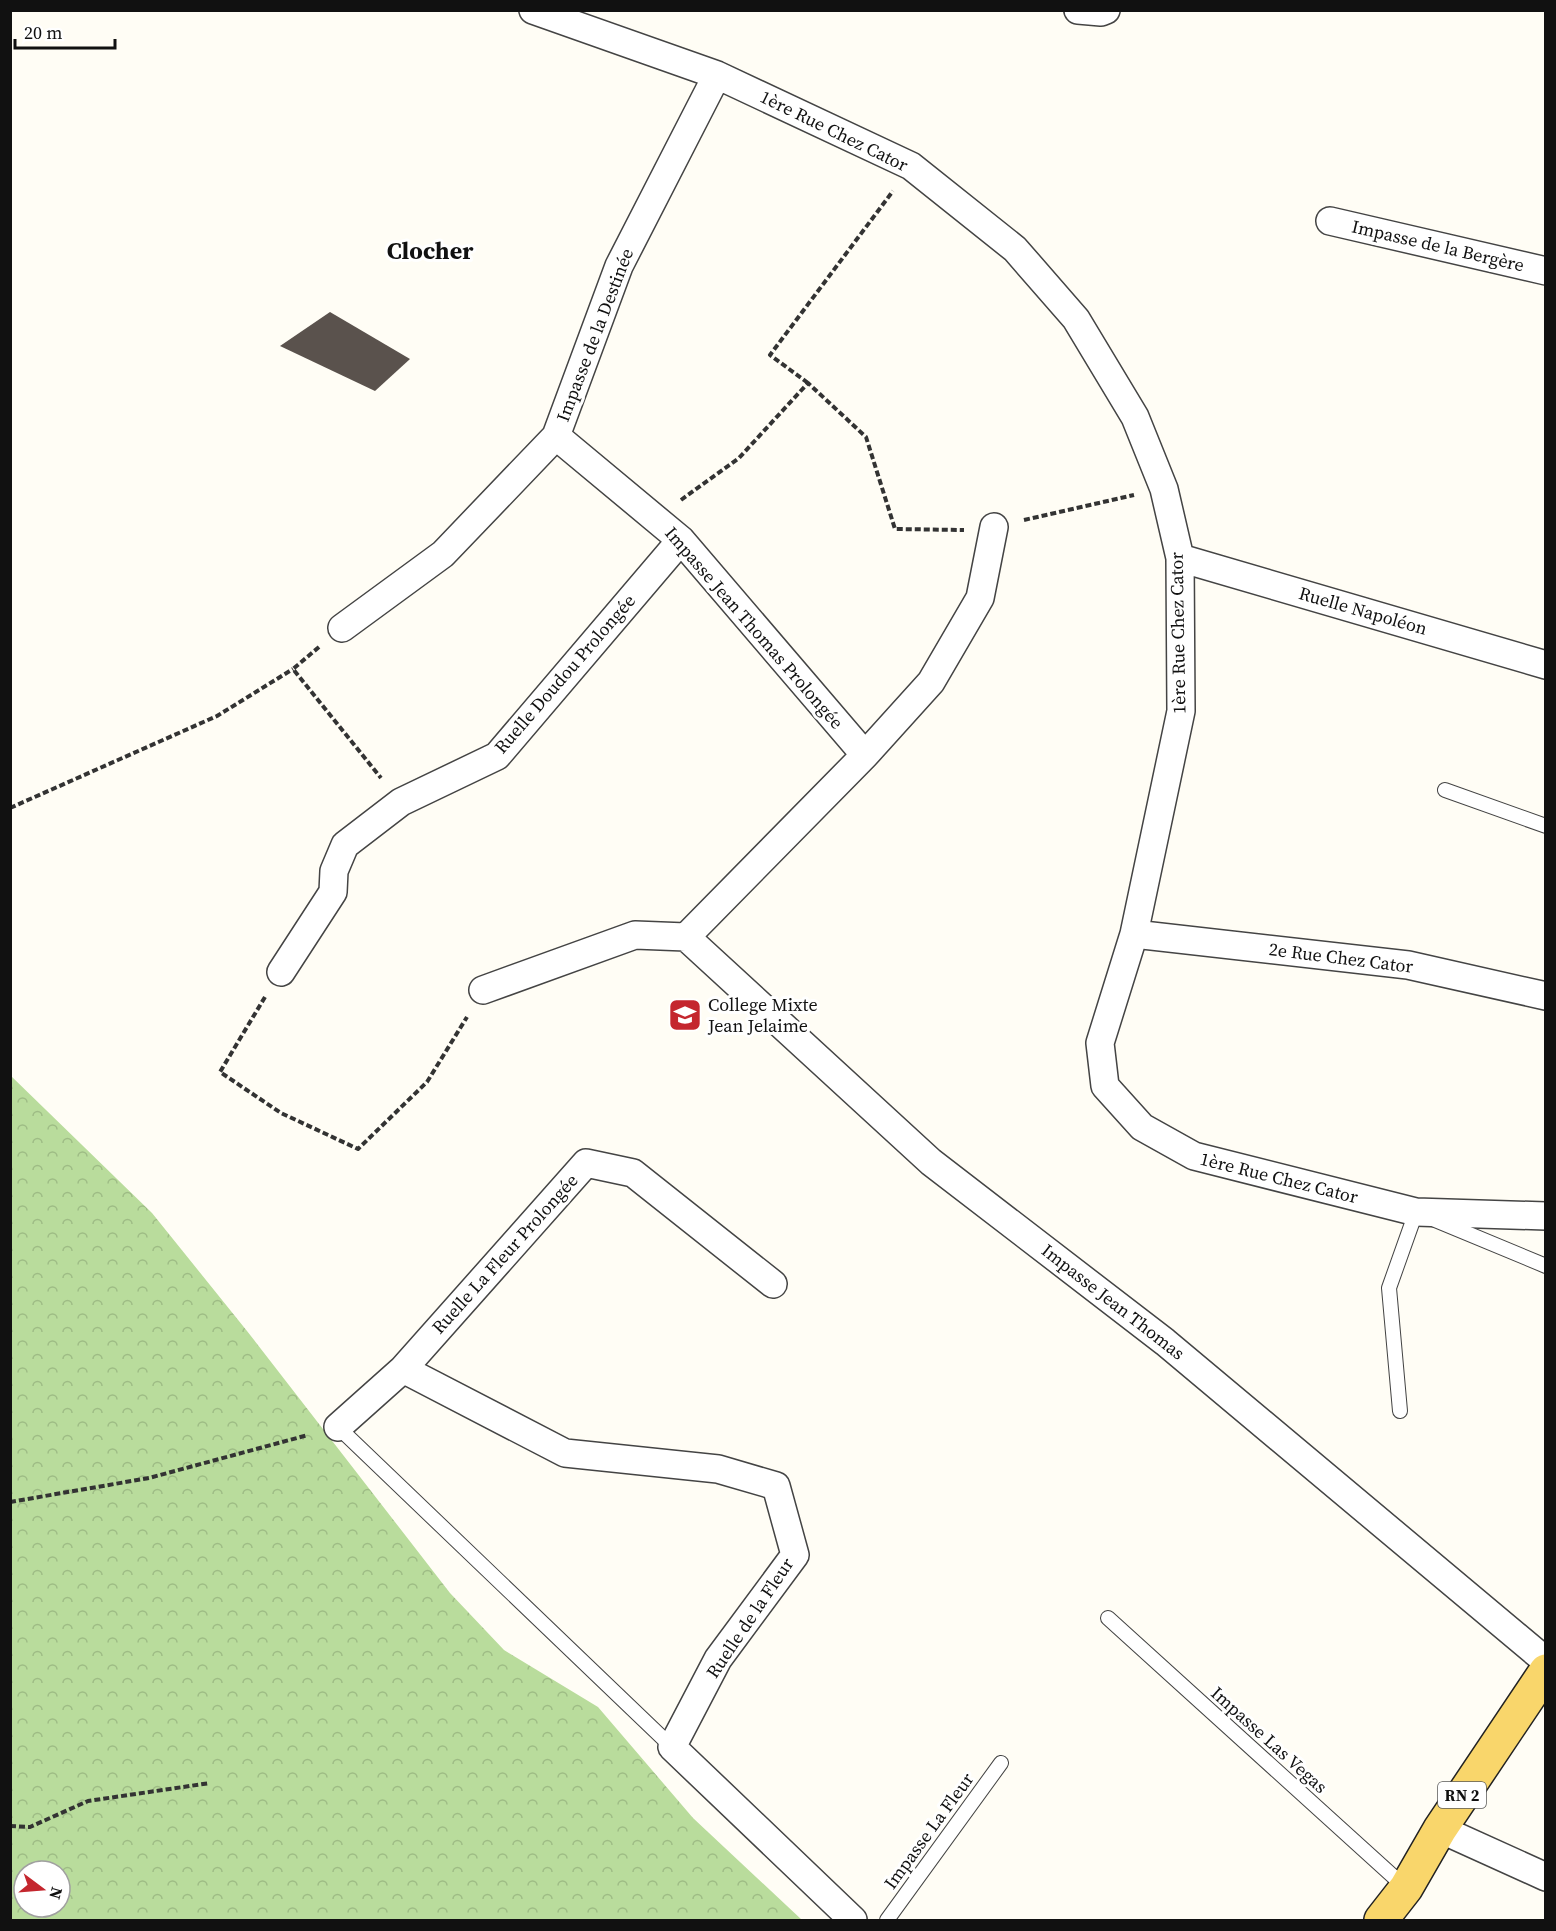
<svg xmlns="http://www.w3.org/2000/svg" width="1556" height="1931" font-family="'Source Serif 4',serif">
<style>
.forest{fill:url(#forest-crowns);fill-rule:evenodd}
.building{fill:#5a524d}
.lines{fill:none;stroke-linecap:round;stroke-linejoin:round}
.service-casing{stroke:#444;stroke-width:16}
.minor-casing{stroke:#444;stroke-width:30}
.primary-casing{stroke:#222;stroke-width:36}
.path{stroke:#333;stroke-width:4;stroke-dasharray:6 3;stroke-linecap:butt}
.service{stroke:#fff;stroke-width:14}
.minor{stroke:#fff;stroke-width:27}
.primary{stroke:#f9d66b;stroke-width:33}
.labels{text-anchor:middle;stroke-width:6;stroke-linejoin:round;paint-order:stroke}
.shield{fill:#fff;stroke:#585858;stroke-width:1.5}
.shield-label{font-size:16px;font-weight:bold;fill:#111}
.street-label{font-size:18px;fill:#111;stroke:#fff}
.poi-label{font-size:18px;fill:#111;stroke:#fff;text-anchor:start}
.district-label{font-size:24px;font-weight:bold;fill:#111;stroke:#fff}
</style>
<defs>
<pattern id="forest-crowns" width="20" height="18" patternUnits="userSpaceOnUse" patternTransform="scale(1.5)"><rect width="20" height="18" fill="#b9dc9c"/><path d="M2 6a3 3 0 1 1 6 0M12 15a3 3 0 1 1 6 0" fill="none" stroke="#9ebc85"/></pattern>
</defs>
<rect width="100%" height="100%" fill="#fffdf5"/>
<path class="forest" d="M10 1075 152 1213 247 1331 450 1593 504 1650 598 1707 693 1818 802 1920H11ZM24 1871H60V1907H24Z"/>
<path class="building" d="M330 312 410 359 375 391 280 346Z"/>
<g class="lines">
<defs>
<path id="service" d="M1445 790 1546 826
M1400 1411 1389 1288 1416 1212 1546 1266
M338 1427 672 1747
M1108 1618 1406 1888
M887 1920 1001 1763"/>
<path id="minor" d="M533 10 717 75 911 166 1015 249 1076 319 1135 417 1164 489 1180 558 1181 711 1134 934 1100 1043 1105 1086 1142 1127 1194 1156 1416 1212 1546 1216
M1078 10 1101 12 1106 10
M1330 221 1546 271
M556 436 681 540 865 755
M1180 558 1546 665
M342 628 443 554 556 436 619 266 717 75
M1134 934 1408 965 1546 996
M686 937 931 1162 1165 1342 1546 1661
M281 972 333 892 334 871 345 845 401 802 497 756 681 540
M483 990 635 935 686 937 865 755 931 682 980 598 994 527
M403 1369 565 1453 718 1469 776 1486 795 1555 718 1659 672 1747 853 1920
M338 1427 403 1369 586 1163 633 1173 773 1284
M1440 1829 1546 1877"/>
<path id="primary" d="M1381 1920 1406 1888 1440 1829 1546 1671"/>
</defs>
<use href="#service" class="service-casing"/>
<use href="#minor" class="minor-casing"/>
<use href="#primary" class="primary-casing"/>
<path class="path" d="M808 383 770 355 893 191
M681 500 739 458 808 383 866 437 895 529 964 530
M1024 520 1134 495
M319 647 293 669 381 778
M10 808 217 716 293 669
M265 997 220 1072 281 1113 358 1149 427 1082 467 1017
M10 1502 149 1478 308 1435
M10 1826 30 1827 88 1801 210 1783"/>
<use href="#service" class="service"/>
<use href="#minor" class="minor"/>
<use href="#primary" class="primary"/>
</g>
<defs>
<symbol id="school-square" viewBox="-11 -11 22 22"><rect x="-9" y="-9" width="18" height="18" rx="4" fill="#c4262e" stroke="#fff"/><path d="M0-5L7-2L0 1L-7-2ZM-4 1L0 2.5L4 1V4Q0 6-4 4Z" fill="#fff"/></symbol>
</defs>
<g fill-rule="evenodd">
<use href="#school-square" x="666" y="996" width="38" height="38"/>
</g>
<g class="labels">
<rect class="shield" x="1438" y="1782" width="48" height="26" rx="4.5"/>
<g class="shield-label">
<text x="1462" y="1801">RN 2</text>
</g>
<g class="street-label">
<text transform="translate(834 131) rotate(26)" y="6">1ère Rue Chez Cator</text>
<text transform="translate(1438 246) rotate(13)" y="6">Impasse de la Bergère</text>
<text transform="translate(595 335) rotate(-69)" y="6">Impasse de la Destinée</text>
<text transform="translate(1363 611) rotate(16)" y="6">Ruelle Napoléon</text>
<text transform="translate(754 628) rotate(49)" y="6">Impasse Jean Thomas Prolongée</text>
<text transform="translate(1178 633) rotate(-91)" y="6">1ère Rue Chez Cator</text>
<text transform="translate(565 674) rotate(-49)" y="6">Ruelle Doudou Prolongée</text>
<text transform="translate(1341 958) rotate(7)" y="6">2e Rue Chez Cator</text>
<text transform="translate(1279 1178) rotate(14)" y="6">1ère Rue Chez Cator</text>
<text transform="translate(505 1254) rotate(-48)" y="6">Ruelle La Fleur Prolongée</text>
<text transform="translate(1113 1302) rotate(38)" y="6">Impasse Jean Thomas</text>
<text transform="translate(750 1618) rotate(-56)" y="6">Ruelle de la Fleur</text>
<text transform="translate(1269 1740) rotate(42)" y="6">Impasse Las Vegas</text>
<text transform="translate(929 1831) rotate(-54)" y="6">Impasse La Fleur</text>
</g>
<g class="poi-label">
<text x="708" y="1011">College Mixte<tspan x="708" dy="21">Jean Jelaime</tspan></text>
</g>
<g class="district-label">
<text x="430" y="259">Clocher</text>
</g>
</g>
<rect width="1556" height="1931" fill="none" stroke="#111111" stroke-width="24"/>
<g transform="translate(42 1889) rotate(106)"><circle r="28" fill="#ffffff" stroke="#a0a0a0" stroke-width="1.5"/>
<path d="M0-4.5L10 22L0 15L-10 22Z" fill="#c4262e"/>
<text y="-9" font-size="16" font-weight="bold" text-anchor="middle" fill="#111111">N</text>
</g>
<path d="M15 39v9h100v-9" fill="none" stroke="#111111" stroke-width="3"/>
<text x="24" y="39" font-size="18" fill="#111111" stroke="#ffffff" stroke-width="4.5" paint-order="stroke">20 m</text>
</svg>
